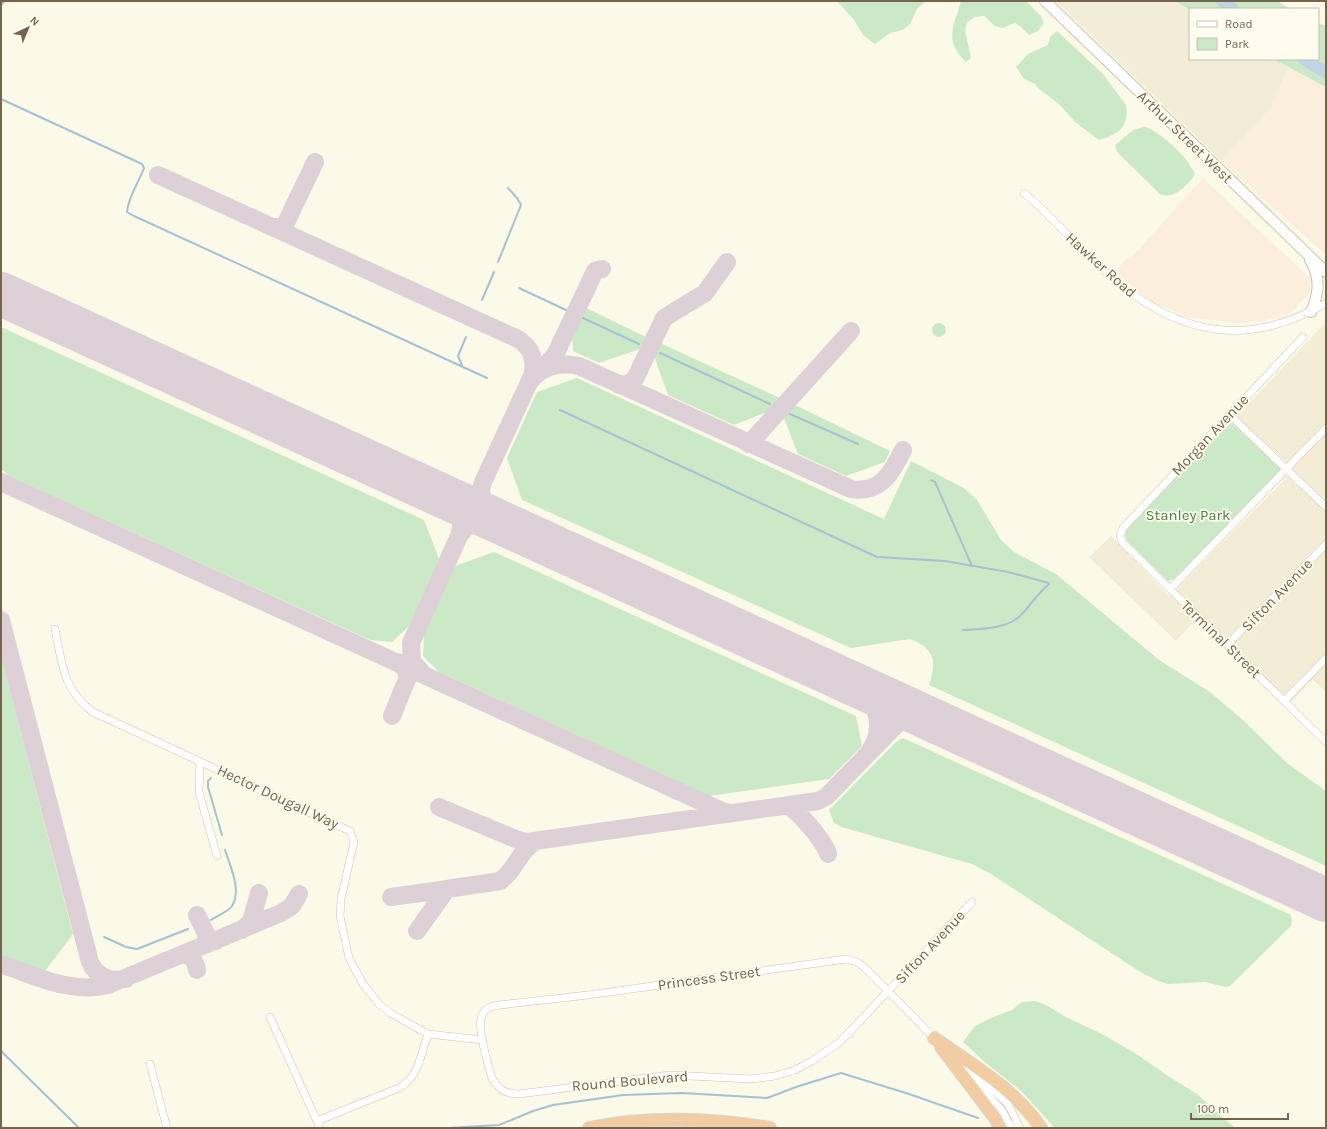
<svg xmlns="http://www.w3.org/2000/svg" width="1327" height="1129" font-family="Karla,sans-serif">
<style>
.residential{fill:#f3edd7}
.commercial{fill:#fbeedd}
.green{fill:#cce9c7}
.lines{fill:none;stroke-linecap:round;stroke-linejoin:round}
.stream{stroke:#a4c1d6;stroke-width:2}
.river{stroke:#bdd5e4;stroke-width:12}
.taxiway{stroke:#ddd0d6;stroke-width:18}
.runway{stroke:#ddd0d6;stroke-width:44}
.street-casing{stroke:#cdc4af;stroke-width:8}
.secondary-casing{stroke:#d0c5ac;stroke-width:12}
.highway-casing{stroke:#dbd7d1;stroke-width:14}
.street{stroke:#fff;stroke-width:7}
.secondary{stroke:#fff;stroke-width:10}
.highway{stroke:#f2cca3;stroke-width:12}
.labels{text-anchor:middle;stroke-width:3.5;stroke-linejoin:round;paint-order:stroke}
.street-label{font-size:15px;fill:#75654d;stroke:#fefcef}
.park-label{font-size:15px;fill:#4b7f48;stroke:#fefcef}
</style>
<rect width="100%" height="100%" fill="#fbf9e8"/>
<path class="residential" d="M1056 1H1173L1190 10V59H1273L1288 67 1272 107 1221 161Z
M1326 322V692L1313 680 1290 703 1202 617 1192 624 1176 641 1089 557 1111 536 1169 596 1294 470 1237 416Z"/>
<path class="commercial" d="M1288 67 1326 87V255L1221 161 1272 107Z
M1203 178 1314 282V288L1292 312 1264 321 1241 323 1192 318 1153 303 1115 272 1125 260 1133 256Z"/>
<path class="green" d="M837 1H926L917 9 910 24 903 30 890 33 875 44 863 35 854 20Z
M961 1H1026L1041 16 1044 23 1038 31 1029 35 1021 27 1015 23 1003 28 995 26 984 16 975 17 967 22 965 30 971 58 966 62C943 40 954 27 961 1Z
M1174 1H1278L1289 9 1190 10Z
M1318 23 1326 26V87L1273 59H1318Z
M1057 31 1102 73 1126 105C1129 127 1119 134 1099 140L1075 122 1060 105 1037 87 1035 84 1024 79 1016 67 1028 54 1048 45 1050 37Z
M1144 127C1153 127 1178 149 1184 157 1188 162 1191 168 1195 173 1192 181 1180 193 1171 195 1168 196 1164 195 1161 195L1117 152 1115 145 1133 130Z
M584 307 646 337 640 349 599 363 573 351 572 334Z
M932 330a7 7 0 1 1 14 0a7 7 0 1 1-14 0Z
M1 327 424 520 439 559 409 626 392 642 370 640 9 476 1 469Z
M660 343 782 399 770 411 734 425 668 395 654 356Z
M577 378 884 519 911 461 964 488 977 500 1001 540 1014 552 1056 574 1159 660 1210 692 1244 721 1287 763 1326 791V866L929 685C937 662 935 648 910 639L851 648 522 500 507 458 537 392Z
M791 404 795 405 890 451 885 462 846 476 798 454 782 413Z
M1232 423 1281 469 1176 578 1168 581 1126 540 1125 531 1127 527 1225 428Z
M494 552 856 716 862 746 829 779 709 796 439 672 423 656 424 633 455 566Z
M1 655 73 934 45 971 1 955Z
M903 738 1291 915 1292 921 1291 926 1230 986 1226 987 1205 982 1168 984 1158 981 1142 973 991 874 972 864 841 827 834 823 829 810 896 742Z
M1036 1001 1048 1006 1064 1016 1102 1034 1138 1055 1168 1076 1197 1094 1235 1128H1056L1054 1127 1021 1091 986 1063 963 1042 975 1026 993 1017 1012 1010 1022 1002Z"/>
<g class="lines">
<path class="stream" d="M1 5 5 1
M1 99 142 164 144 168C139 182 128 197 127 212L134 216 487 378
M498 262 521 205 517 198 508 188
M519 288 566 310
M482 300 494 272
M583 318 639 344
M660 353 770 404
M462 365 458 356 466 337
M560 410 877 557 945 561 1008 572 1049 583
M790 414 858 444
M931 480 935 482 972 566
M963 630C981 629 1006 629 1020 616 1031 605 1037 594 1049 584
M211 778 208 781V787L222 835
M211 920C217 916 228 912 232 906 242 890 230 866 225 850
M104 937 126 947 137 949 188 929
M1 1051 79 1128
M449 1128 499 1125 533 1111 553 1105 623 1095 682 1093 767 1098 799 1086 841 1073 906 1093 978 1118"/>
<path class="river" d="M1222 1 1233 9
M1304 59 1326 73"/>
<path class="taxiway" d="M158 175 518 339C532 348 536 360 532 376L483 482C479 494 482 508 492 516 505 526 536 537 552 544
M274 228 285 225 315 162
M1 296 15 302
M541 370 555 355 595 271 602 269
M529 383C541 366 559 362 579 366L851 489C880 494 892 473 903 450
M619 385 628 384 635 379 664 318 705 293 727 262
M749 444 851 331
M390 474C401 479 413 484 425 489 446 499 468 507 459 536
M1 482 724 812 732 813
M1 620 90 962C96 977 111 982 126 979
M423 674 412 661 411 643 459 536C470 519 486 518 503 526
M835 678C844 682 855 686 863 692 879 706 883 731 871 749
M392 716 408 677 405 669 398 662
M787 806C797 808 825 843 828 854
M439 807 518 840 527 842 818 801 827 796 896 725C905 717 917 716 928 720L982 745
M391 897 449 889
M197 915 208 938 216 941
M242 930 251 921 259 893
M417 931 447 889 500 881C516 871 520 846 540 840
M183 955C193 955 195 961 197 970
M1 964C36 976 70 994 108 985L281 913 292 906 299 894"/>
<path class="runway" d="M1 294 1326 900"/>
<defs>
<path id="street" d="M1024 193C1056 220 1084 254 1116 281 1183 337 1250 347 1326 303
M1303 337 1123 528 1120 535 1122 542 1326 742
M1230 415 1326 507
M1170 589 1326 428
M55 629C62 664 63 690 93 712L350 831 354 842 341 899 340 916 349 958 363 984 379 1004 390 1013 428 1034 483 1040
M1227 645 1326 544
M1284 701 1326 658
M200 761 199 792 217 856
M270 1017 320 1128
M936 1040 865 968 857 962 846 959 588 995 500 1005C493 1006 487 1007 483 1013 475 1024 488 1064 492 1078 499 1090 506 1094 519 1094L670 1075 751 1079 775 1076 795 1070 812 1061 840 1042 972 902
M150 1064 167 1128
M965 1070 1001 1109 1012 1128
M973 1072 1008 1104 1020 1128
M317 1121 401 1087C419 1076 421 1053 428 1034"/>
<path id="secondary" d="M1045 1 1326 272
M1310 260C1321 278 1319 294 1311 312"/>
<path id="highway" d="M934 1038C971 1064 1016 1090 1041 1128
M941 1047 995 1118 1000 1128
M589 1128C646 1116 712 1118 770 1128"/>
</defs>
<use href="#street" class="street-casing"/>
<use href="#secondary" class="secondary-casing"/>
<use href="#highway" class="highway-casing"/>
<use href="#street" class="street"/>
<use href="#secondary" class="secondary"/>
<use href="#highway" class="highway"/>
</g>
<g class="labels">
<g class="street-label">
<text transform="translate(1185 137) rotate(44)" y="5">Arthur Street West</text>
<text transform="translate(1101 265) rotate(42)" y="5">Hawker Road</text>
<text transform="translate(1210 435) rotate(-47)" y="5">Morgan Avenue</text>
<text transform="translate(1277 595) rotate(-46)" y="5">Sifton Avenue</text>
<text transform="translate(1221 639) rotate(44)" y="5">Terminal Street</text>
<text transform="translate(278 797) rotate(25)" y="5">Hector Dougall Way</text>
<text transform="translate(930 947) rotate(-47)" y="5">Sifton Avenue</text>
<text transform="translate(709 978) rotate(-8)" y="5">Princess Street</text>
<text transform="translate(630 1081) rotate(-5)" y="5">Round Boulevard</text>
</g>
<g class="park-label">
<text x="1188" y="520">Stanley Park</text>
</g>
</g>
<rect width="1327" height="1129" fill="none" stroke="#75654d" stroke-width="4"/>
<rect x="1189" y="8" width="130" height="52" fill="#fefcef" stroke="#c7c0ae"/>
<rect x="1197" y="21" width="20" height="6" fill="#ffffff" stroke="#c7c0ae"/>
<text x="1225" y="28" font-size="12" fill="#75654d">Road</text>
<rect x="1197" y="38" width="20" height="12" fill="#cce9c7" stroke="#c7c0ae"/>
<text x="1225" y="48" font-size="12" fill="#75654d">Park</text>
<g transform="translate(28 28) rotate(44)" stroke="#fefcef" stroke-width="3" paint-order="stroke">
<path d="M0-3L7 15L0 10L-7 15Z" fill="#75654d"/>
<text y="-6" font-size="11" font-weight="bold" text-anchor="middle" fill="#75654d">N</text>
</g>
<path d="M1191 1113v6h97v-6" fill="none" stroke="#75654d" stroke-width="2"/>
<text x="1197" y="1113" font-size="12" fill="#75654d" stroke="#fefcef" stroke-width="3" paint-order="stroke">100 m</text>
</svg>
